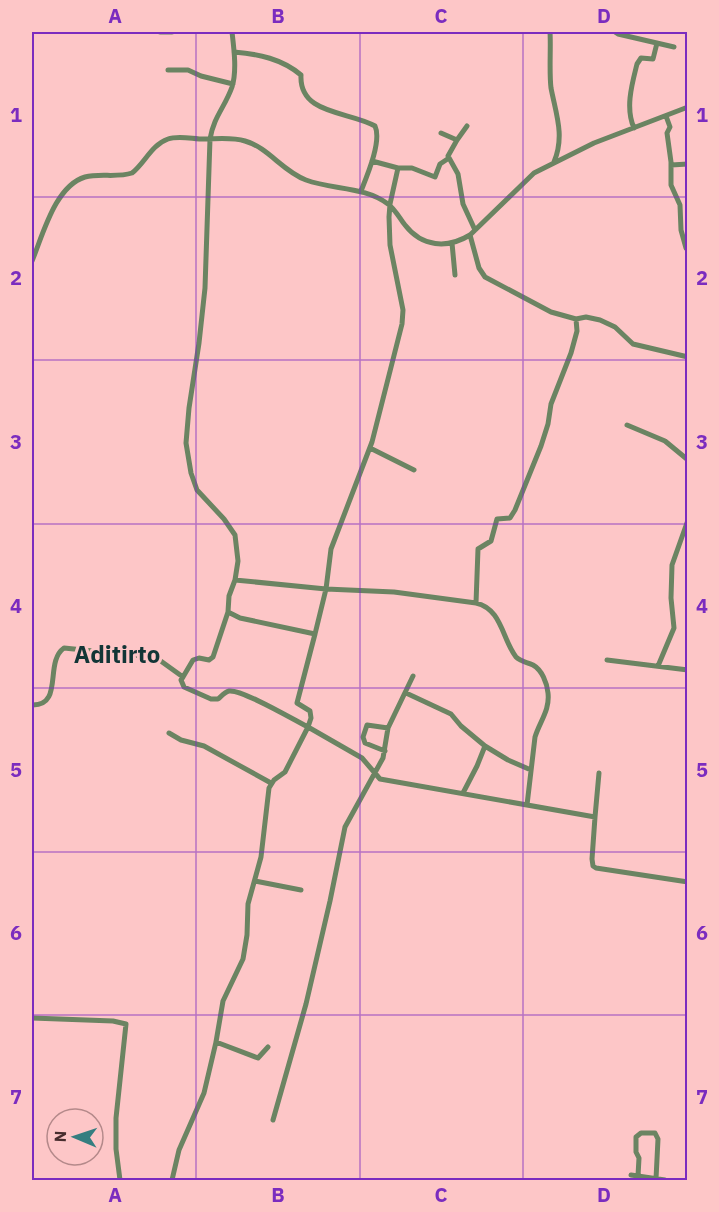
<svg xmlns="http://www.w3.org/2000/svg" width="719" height="1212" font-family="'IBM Plex Sans',sans-serif">
<style>
.lines{fill:none;stroke-linecap:round;stroke-linejoin:round}
.street{stroke:#6b8462;stroke-width:5}
.grid{fill:none;stroke:#7b2cbf;stroke-width:1.5;stroke-opacity:0.55}
.labels{text-anchor:middle;stroke-width:6;stroke-linejoin:round;paint-order:stroke}
.quarter-label{font-size:24px;font-weight:bold;fill:#123536;stroke:#fdc6c7}
.neatline{fill:none;stroke:#7b2cbf;stroke-width:2}
.grid-label{font-size:20px;text-anchor:middle;font-weight:bold;fill:#7b2cbf}
</style>
<rect width="100%" height="100%" fill="#fdc6c7"/>
<g class="lines">
<path class="street" d="M160 32H172
M550 32C551 48 549 72 551 88 556 114 565 136 554 162
M615 32 618 34 674 47
M234 52C259 54 282 59 301 75 299 115 349 111 375 126 382 141 367 176 361 191
M168 70H188L201 76 233 84
M666 116 670 127 667 133 671 162V185L680 205 681 230 686 248
M634 128C625 108 632 84 637 64L641 58 653 59 657 43
M441 133 457 140 448 156 458 174 463 204 475 230
M457 140 467 126
M372 161 398 168H412L435 177 440 164 449 158
M671 165 688 164
M470 235 479 268 485 277 551 312 576 319 577 331 571 353 551 404 548 424 541 446 515 510 510 518 497 519 491 541 478 549 476 603
M452 243 455 275
M32 261C43 235 55 186 85 177 100 173 117 178 132 173 145 163 151 145 168 139 178 135 193 139 204 139 217 139 232 137 245 141 269 148 282 171 306 180 333 190 364 186 388 204 395 209 400 219 405 225 422 247 447 249 470 235L534 173 594 143 688 107
M576 319 586 317 600 320 615 327 633 344 688 357
M627 425 665 441 688 460
M370 448 414 470
M235 580 326 589 331 549 372 442 402 324 403 310 390 245 389 217 390 204 398 168
M315 634 326 589 394 592 476 603C502 609 502 639 516 657 521 662 527 662 533 665 542 670 547 683 548 693 550 710 540 721 535 737L527 805
M607 660 688 670
M658 666 674 628 671 598 672 565 688 520
M183 677 181 680 184 687 211 699H218C221 697 224 692 229 691 242 689 294 720 308 727L311 718 310 711 297 703 315 634 240 618 228 612 229 596 235 580 238 561 235 535 224 519 197 490 191 473 186 443 189 408 199 343 205 288 210 139C214 116 225 107 232 87 237 71 234 49 232 32
M406 693 451 714 461 726 485 746 477 766 463 793
M32 705C64 706 44 662 64 648L152 657 158 659 183 677 193 660 199 658 209 660 213 657 228 612
M169 733 181 740 204 746 271 783
M485 746 508 760 531 770
M385 751 365 743 363 737 367 725 388 728
M595 817 599 773
M255 881 301 890
M32 1018 113 1021 126 1024 116 1118V1149L120 1180
M216 1042 258 1058 268 1047
M273 1120 306 1004 330 901 345 827 383 758 388 728 413 676
M631 1175 665 1180
M638 1176 639 1158 636 1152V1137L641 1133H655L658 1139 656 1179
M172 1180 179 1150 204 1093 216 1042 223 1001 243 959 247 935 248 904 261 857 269 788 274 780 285 772 308 727 362 758 380 779 595 817 592 859 593 866 596 868 688 882"/>
</g>
<path class="grid" d="M196 32V1180M360 32V1180M523 32V1180M32 197H688M32 360H688M32 524H688M32 688H688M32 852H688M32 1015H688"/>
<g class="labels">
<g class="quarter-label">
<text x="117" y="663">Aditirto</text>
</g>
</g>
<rect width="719" height="1212" fill="none" stroke="#fdc6c7" stroke-width="66"/>
<g transform="translate(75 1137) rotate(272)"><circle r="28" fill="#fdc6c7" stroke="#b4898a" stroke-width="1.5"/>
<path d="M0-4.5L10 22L0 15L-10 22Z" fill="#357e80"/>
<text y="-9" font-size="16" font-weight="bold" text-anchor="middle" fill="#472d2e">N</text>
</g>
<rect x="33" y="33" width="653" height="1146" class="neatline"/>
<g class="grid-label">
<text x="115" y="23">A</text>
<text x="278" y="23">B</text>
<text x="441" y="23">C</text>
<text x="604" y="23">D</text>
<text x="16" y="122">1</text>
<text x="702" y="122">1</text>
<text x="16" y="285">2</text>
<text x="702" y="285">2</text>
<text x="16" y="449">3</text>
<text x="702" y="449">3</text>
<text x="16" y="613">4</text>
<text x="702" y="613">4</text>
<text x="16" y="777">5</text>
<text x="702" y="777">5</text>
<text x="16" y="940">6</text>
<text x="702" y="940">6</text>
<text x="16" y="1104">7</text>
<text x="702" y="1104">7</text>
<text x="115" y="1202">A</text>
<text x="278" y="1202">B</text>
<text x="441" y="1202">C</text>
<text x="604" y="1202">D</text>
</g>
</svg>
